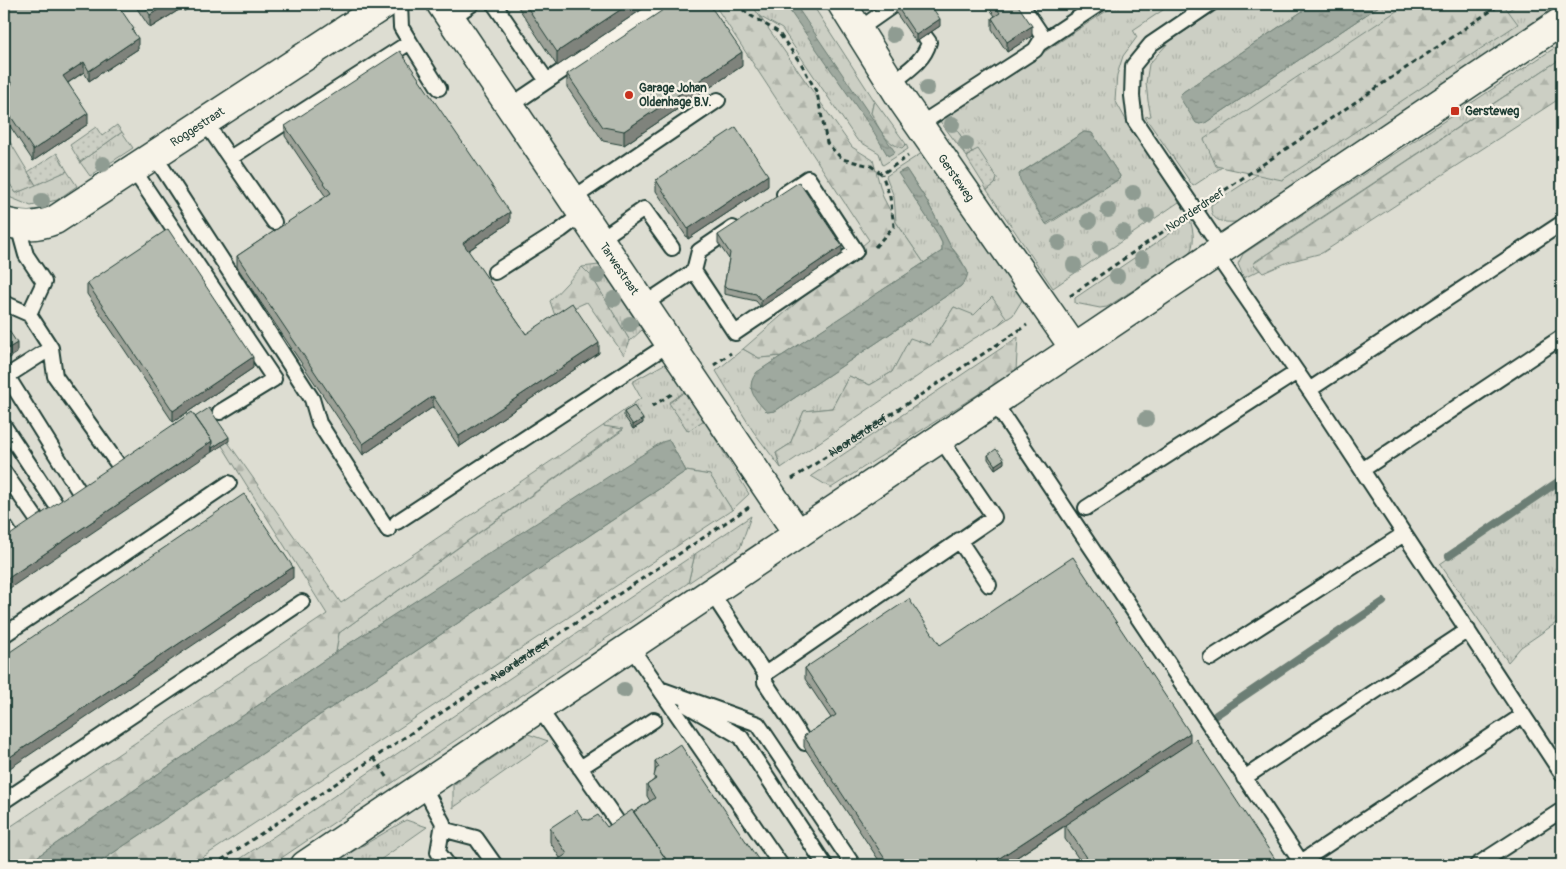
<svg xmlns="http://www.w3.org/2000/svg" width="1566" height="869" font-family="Pangolin,sans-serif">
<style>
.built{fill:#ddddd2}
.grass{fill:url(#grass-tufts);stroke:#76867c;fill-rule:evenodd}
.forest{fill:url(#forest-firs);stroke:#76867c}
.park{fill:url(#park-dots);stroke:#76867c}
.water{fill:url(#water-ripples);stroke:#6c7e74}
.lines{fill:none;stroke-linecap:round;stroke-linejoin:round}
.stream{stroke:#6c7e74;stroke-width:8}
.lane-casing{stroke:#1f3d34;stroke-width:18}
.street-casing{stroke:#1f3d34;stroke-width:31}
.secondary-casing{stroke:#1f3d34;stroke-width:31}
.path{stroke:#1f3d34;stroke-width:3;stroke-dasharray:5 4;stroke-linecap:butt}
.lane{stroke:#f7f3e8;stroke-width:14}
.street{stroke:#f7f3e8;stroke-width:28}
.secondary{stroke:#f7f3e8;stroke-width:28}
.tree{fill:#8f9c92}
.wall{fill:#9ca197;stroke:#1f3d34}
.shaded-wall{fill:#7f837b;stroke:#1f3d34}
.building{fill:#b5bbb0;stroke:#1f3d34}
.poi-dot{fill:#c8321e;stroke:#f7f3e8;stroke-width:2}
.labels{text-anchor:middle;stroke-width:4.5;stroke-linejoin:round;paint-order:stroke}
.poi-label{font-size:12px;font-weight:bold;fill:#1f3d34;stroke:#f7f3e8;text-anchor:start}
.street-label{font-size:12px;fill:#1f3d34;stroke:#f7f3e8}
</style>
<defs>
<pattern id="grass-tufts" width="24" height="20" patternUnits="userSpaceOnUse" patternTransform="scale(1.25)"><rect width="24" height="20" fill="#cccfc4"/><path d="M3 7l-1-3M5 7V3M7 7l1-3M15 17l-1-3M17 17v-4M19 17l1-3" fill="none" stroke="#afb3a9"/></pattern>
<pattern id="forest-firs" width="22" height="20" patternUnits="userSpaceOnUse" patternTransform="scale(1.25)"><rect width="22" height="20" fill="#cccfc4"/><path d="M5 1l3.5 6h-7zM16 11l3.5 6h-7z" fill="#afb3a9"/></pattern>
<pattern id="park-dots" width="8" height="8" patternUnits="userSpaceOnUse" patternTransform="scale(1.25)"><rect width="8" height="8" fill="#cccfc4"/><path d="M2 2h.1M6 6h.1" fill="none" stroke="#afb3a9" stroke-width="1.8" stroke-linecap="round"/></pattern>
<pattern id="water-ripples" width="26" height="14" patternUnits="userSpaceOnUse" patternTransform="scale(1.25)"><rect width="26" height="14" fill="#9fa99f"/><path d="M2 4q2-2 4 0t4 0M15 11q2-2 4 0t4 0" fill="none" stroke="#818b82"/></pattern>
</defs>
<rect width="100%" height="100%" fill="#eeece1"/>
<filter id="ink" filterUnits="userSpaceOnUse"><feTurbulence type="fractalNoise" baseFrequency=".02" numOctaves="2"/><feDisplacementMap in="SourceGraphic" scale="10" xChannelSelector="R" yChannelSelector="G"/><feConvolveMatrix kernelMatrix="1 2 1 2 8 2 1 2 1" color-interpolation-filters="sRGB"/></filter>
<g filter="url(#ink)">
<path class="built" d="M4 4H1562V865H4Z"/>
<path class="grass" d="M752 4H812L874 100 871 113 902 147 906 144 908 149 883 165 879 153 857 140 782 29 759 16Z
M1117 4H1172L1133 30 1137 37 1123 56 1117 75 1115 100 1125 118 1179 202 1053 288 987 190 995 184 997 178 978 150 972 152 947 116ZM1084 132 1092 133 1120 176 1119 179 1047 225C1038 211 1021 190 1020 173Z
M1226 4H1313L1183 92 1200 124 1205 123 1382 4H1472L1193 186 1145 117 1151 116 1148 101 1146 83 1149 64 1170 41Z
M1518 4H1562L1236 222C1222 223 1210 221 1211 205Z
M1562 43V58L1253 263 1260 270 1244 278 1238 264 1243 254Z
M122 132 133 148 90 176 80 162Z
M925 151 1024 297 1013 315 998 325 1006 317 974 316 954 307 930 345 910 339 892 372 870 385 849 376 832 408 804 411 790 444 776 453 781 468 753 431 716 371 743 349 759 358 782 356C753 375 738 381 767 412L775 411 961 286 968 273 960 258 950 245 927 201 906 169 899 173 937 233 942 243V251L924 263 896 222 894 197 886 176Z
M67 171 77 186 57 200 31 206 4 195V175L16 193Z
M1190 220C1194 232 1195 244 1189 254L1107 307 1100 308 1075 303V298Z
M599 265 642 330 630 341 592 277 582 267Z
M668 362 686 391 669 402 688 431 704 420 749 494 732 510 710 475 686 471 669 440 336 652 339 633 623 430 603 426 641 398 632 382Z
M1562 479V619L1521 647 1508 662 1440 564Z
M751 516 740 548 688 583 695 554Z
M528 734 548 741 453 808V785Z
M406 820 427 827 373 865H335V862Z"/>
<path class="forest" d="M714 4H751L852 147 873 160 883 197 896 222 924 263 782 356 759 358 743 349 869 240Z
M1407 4H1503L1518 24 1282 180 1216 166 1204 139Z
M1562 58V97L1322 253 1288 262 1263 273 1253 264Z
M874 100 906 144 902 148C885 143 879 128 871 113Z
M947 116 972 152 967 157 939 120Z
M4 132 36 185 16 193 4 175Z
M582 267 592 277 630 341 624 355 587 302 555 316 550 301Z
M992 297 1006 317 998 325 973 339 781 468 776 453 790 444 804 411 832 408 849 376 870 385 892 372 910 338 930 345 954 307 974 315Z
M1018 337 1016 370 831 488 811 476Z
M206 411 341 603 603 426 623 429 339 633 336 652 25 865H4V831L327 614 206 420Z
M686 471 710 475 732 510 191 865H95Z
M695 554 688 583 271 865H231Z"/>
<path class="park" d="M117 125 122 132 80 162 70 145 96 127 102 136Z
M978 149 997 178 995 184 987 190 967 158 972 152Z
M57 153 67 171 36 185 28 172Z
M686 391 704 420 688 431 669 403Z"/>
<path class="water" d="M785 4H795L895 152 888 156 872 129Z
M1313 4H1382L1205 123 1200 124 1196 123 1180 98V95L1183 92Z
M1084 132 1092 133 1120 176 1119 179 1046 224 1020 180 1019 174Z
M906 169 927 201 950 245 967 270C969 276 965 281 961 286L775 411 767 412C755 399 744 388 757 372L942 251V243L937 233 898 173Z
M669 440 686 471 95 865H25L336 652 662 442Z"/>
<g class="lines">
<path class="stream" d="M1449 556 1562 479
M1216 715 1383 602"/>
<defs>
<path id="lane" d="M400 4 401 27 410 42
M494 4 547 81
M1210 4 1151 44 1133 66 1132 96 1135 121 1222 250
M451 18 472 4
M858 30 895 4
M1039 44 1099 4
M892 83C907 71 924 61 929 42L901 4
M510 106 657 7 658 4
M205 122 274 222
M919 125 1035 50 1043 37 1021 4
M154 155 312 399 319 423 388 530
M230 158 410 42 439 88
M133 169 274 379 220 412
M572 199 718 100
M18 226 26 255 44 282 29 314 51 348 55 376 120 467
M599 240 644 209 672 248
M1216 254 1312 394 1562 774
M694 271 699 251 733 228
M495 272 561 230 582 214
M4 303 29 314
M643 305 694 271 735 333 856 251 808 178 784 194
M7 376 82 496
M4 378 51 348
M1309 390 1562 223
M994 402 1303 865
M4 426 60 511
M1362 470 1562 337
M4 472 40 524
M1086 508 1297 372
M397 522 669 344
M4 525 14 541
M959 540 989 585
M711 592 765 674V682L805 743
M4 635 229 483
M630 646 781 865
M1211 658 1404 534
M765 674 994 517 940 438
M660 689 758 724 853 865
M688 706 741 737 825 865
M539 708 619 824
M580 768 654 720
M1244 778 1468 630
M423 786 443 823 438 852 448 865
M4 801 302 602
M442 829 476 838 495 865
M1301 862 1523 715
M1477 865 1562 810"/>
<g id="street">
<path id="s3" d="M441 4 798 534"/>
<path id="s4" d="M842 4 904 103 1074 348"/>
<path id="s5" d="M4 222C22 227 37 227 55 220L385 4"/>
</g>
<path id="secondary" d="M305 865 1562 21"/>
</defs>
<use href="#lane" class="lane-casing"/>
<use href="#street" class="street-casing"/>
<use href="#secondary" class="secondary-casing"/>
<g class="path">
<path d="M736 4 748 14 778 32 802 65 817 93 827 143 842 159 871 166 882 174 908 156"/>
<path d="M1210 200 1501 4"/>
<path d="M875 247 894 226 890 197 882 174"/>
<path d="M1070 296 1180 220"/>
<path d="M714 365 731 353"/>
<path d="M652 406 672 394"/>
<path id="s1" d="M792 479 1027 325"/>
<path d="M374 758 388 778"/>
<path id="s2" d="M214 865 749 507"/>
</g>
<use href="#lane" class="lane"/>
<use href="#street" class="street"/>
<use href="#secondary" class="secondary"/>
</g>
<g class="tree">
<circle cx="893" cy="35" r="8"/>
<circle cx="927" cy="88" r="8"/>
<circle cx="952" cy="124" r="8"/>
<circle cx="966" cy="144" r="8"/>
<circle cx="103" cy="164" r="8"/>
<circle cx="1133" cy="193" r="8"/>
<circle cx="42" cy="201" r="8"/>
<circle cx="1108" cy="210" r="8"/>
<circle cx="1147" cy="216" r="8"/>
<circle cx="1089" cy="221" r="8"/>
<circle cx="1123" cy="232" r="8"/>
<circle cx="1059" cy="243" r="8"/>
<circle cx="1100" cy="248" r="8"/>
<circle cx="1142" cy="259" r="8"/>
<circle cx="1074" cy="265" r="8"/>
<circle cx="598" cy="276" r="8"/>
<circle cx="1117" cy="276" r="8"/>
<circle cx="614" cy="299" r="8"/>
<circle cx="630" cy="324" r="8"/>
<circle cx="1146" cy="419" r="8"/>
<circle cx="624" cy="690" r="8"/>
</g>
<path class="wall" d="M4 4 134 32 138 49 89 81 84 72 68 83 88 124 33 161 4 117V90L7 87 4 82Z
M134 4H195L184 11 182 8 150 28Z
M516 4H650L557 66Z
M989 4H1017L1032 36 1007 52 992 29V18L995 16 989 8Z
M896 5 940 26 916 42 896 13Z
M742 66 624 145 603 141 567 87V74Z
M285 126 510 222 468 251 526 334 599 353 459 447 433 407 363 455 237 267V256L326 197 285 136Z
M656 180 768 186 688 239 656 191Z
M718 235 842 254 761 307 756 301 724 294V287L729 259 718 243Z
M87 283 253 368 173 422 87 294Z
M624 412 643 423 633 429 624 416Z
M988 455 1004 463 995 469 988 459Z
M940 645 1190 743 1279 865H1083L1065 839V826L1005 865H882L804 747V736L831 718 805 679V668Z
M655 761 762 865 560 858 550 842V828L583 819 607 827 634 812 650 801 647 796V785L654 780 655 772Z"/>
<path class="shaded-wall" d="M167 4H182V8L150 28V15Z
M184 4H195L184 11Z
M629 4H650L557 66V52Z
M1073 4H1080L1073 9Z
M940 19V26L916 42V35Z
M1032 26V36L1007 52V42Z
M138 38V49L89 81V71Z
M742 52V66L624 145V131Z
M84 62V72L63 86V76Z
M88 113V124L33 161V150Z
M768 175V186L688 239V229Z
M510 212V222L463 254V243Z
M842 246V254L761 307V300Z
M17 343V353L4 362V351Z
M599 343V353L459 447V436Z
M253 357V368L173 422V411Z
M433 396V407L363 455V444Z
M643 419V423L633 429V425Z
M229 437V441L212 452V448Z
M212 441V452L4 592V581Z
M1004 459V463L995 469V465Z
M293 567V578L4 772V761Z
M1190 733V743L1005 865H989Z"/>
<path class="building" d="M4 4H117L134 29 132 30 138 38 89 71 84 62 63 76 88 113 33 150 4 106V90L12 84 4 72Z
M143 4H167L150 15Z
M525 4H629L557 52Z
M672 4H709L742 52 624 131 603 127 567 74Z
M899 4H930L940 19 916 35 896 5Z
M994 4H1017L1032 26 1007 42 992 18 1000 13Z
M400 51 510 212 463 243 526 334 572 303 599 343 459 436 433 396 363 444 237 256 331 193 285 126Z
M736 127 768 175 688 229 656 180Z
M799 182 842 246 761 300 756 294 724 287 730 253 718 235Z
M168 229 253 357 173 411 87 283Z
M4 323 17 343 4 351Z
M634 406 643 419 633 425 624 412Z
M209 408 229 437 212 448V441L195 417Z
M192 412 212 441 4 581V539Z
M996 449 1004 459 995 465 988 455Z
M244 494 293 567 4 761V656Z
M1073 557 1190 733 989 865H889L804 736 836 715 805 668 909 599 940 645Z
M1196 739 1279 865H1092L1065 825Z
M680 744 762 865H670L634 812 655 798 647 785 656 779 654 776 656 769 659 767 655 761Z
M577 810 583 819 589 820 598 815 607 827 632 810 670 865H550L567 854 550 828Z"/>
</g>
<g class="poi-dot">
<circle cx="629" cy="95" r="5"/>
<rect x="1450" y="106" width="10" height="10" rx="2.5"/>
</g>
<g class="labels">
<g class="poi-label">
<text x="639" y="92">Garage Johan<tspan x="639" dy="14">Oldenhage B.V.</tspan></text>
<text x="1465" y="115">Gersteweg</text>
</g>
<g class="street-label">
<text dy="4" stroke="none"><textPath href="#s5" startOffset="222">Roggestraat</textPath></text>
<text dy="4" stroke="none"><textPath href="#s4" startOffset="208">Gersteweg</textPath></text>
<text transform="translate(1195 210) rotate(-34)" y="4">Noorderdreef</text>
<text dy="4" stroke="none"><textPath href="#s3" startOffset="319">Tarwestraat</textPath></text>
<text dy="4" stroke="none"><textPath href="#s1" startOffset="79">Noorderdreef</textPath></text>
<text dy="4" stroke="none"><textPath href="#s2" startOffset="369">Noorderdreef</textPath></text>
</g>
</g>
<rect width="1566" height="869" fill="none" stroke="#f7f3e8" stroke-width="20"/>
<rect x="10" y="10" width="1546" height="849" fill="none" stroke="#1f3d34" stroke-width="2" filter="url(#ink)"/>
</svg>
